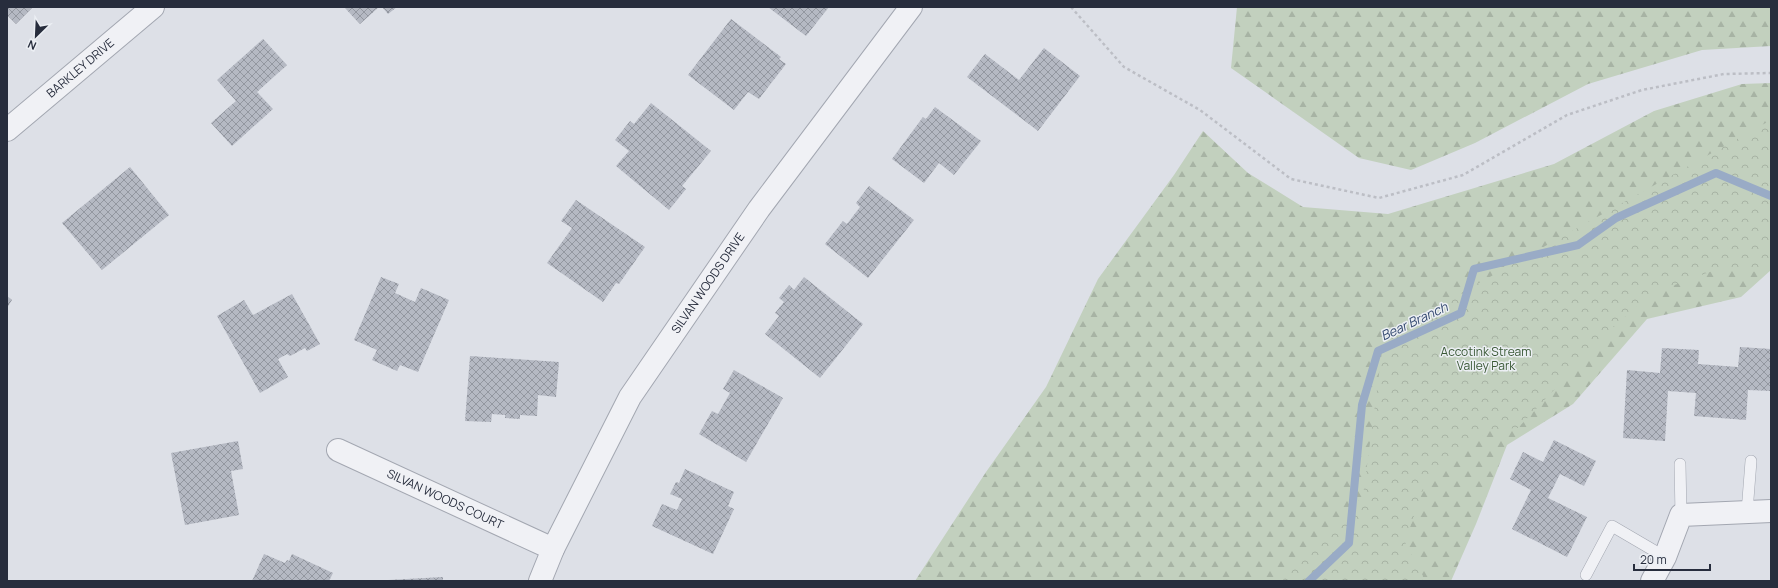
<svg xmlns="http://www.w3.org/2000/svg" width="1778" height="588" font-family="Manrope,sans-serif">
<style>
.forest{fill:url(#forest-firs)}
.park{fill:url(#park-crowns)}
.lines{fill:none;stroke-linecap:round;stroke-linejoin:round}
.stream{stroke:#99abc6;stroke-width:8}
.building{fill:url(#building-cross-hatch)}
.service-casing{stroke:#a3a7b1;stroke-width:12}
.minor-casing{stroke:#a3a7b1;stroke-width:24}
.tertiary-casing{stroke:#a3a7b1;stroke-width:24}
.path{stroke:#bcbec5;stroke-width:2.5;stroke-dasharray:3 3;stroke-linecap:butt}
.service{stroke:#f0f1f5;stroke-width:11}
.minor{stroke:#f0f1f5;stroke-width:22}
.tertiary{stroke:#f0f1f5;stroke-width:22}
.labels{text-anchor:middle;stroke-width:3;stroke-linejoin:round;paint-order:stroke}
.street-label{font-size:12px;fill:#272d3d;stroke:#eceff4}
.park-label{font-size:12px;fill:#395835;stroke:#eceff4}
.water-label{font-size:13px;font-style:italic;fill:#33496f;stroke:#eceff4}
</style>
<defs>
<pattern id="forest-firs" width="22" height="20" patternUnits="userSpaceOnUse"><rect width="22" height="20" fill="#c2d0be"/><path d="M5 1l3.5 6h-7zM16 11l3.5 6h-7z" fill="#a7b3a4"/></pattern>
<pattern id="park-crowns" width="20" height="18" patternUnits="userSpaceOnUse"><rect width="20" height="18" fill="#c2d0be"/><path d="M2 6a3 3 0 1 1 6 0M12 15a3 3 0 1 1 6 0" fill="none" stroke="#a7b3a4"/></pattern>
<pattern id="building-cross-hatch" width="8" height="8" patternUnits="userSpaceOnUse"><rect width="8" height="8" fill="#b5b9c3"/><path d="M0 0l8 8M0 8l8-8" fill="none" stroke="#9397a0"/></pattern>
</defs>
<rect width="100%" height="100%" fill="#dde0e7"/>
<path class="forest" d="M1237 7H1771V46L1702 50 1588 84 1475 143 1411 170 1359 158 1231 68Z
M1771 83V270L1741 297 1647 319 1573 404 1507 445 1476 524 1451 581H915L986 472 1046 387 1098 279 1174 175 1203 131 1248 173 1303 207 1388 214 1554 164 1654 111 1742 84Z"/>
<path class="park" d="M1771 120V270L1768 272 1715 270 1653 293 1614 326 1518 428 1488 430 1424 487 1405 542 1423 576 1422 581H1282L1363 496 1384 336Z"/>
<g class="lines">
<path class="stream" d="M1309 581 1349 543 1362 405 1378 351 1461 313 1474 269 1578 245 1616 218 1716 173 1771 196"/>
</g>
<path class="building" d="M7 7H33L16 24 7 15Z
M344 7H379L360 24Z
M382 7H397L388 14Z
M768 7H829L806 36Z
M731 19 781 57 779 59 786 64 759 99 748 92 734 110 688 75Z
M263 39 287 65 257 92 273 109 232 146 211 123 236 101 217 80Z
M1044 48 1080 76 1038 131 967 77 985 54 1019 80Z
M651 103 711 151 682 186 686 189 669 210 616 166 629 151 615 140 630 121 634 124Z
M935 107 981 141 954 175 939 163 924 183 892 159 923 117 926 119Z
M130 167 169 215 102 270 62 223Z
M869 186 914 220 868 278 825 244 843 221 847 224 860 207 856 203Z
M576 200 645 247 619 284 616 283 603 302 547 263 572 228 561 221Z
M381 277 399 284 395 293 415 302 421 288 449 300 418 372 400 365 397 371 372 360 377 350 354 340Z
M804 277 863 324 820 378 765 334 779 316 775 313 784 302 779 298 789 285 794 290Z
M292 294 320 344 307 351 305 348 290 356 287 354 278 359 288 377 260 393 217 316 244 300 253 315Z
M7 296 12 300 7 308Z
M1740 347 1771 349V391L1748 390 1746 420 1694 416 1696 393 1668 391 1665 441 1623 438 1627 370 1660 373 1662 348 1699 350 1698 364 1738 367Z
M470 356 559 362 556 397 538 395 537 416 520 415V419L505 418V415L492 414 491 422 465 421Z
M734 370 783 398 746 462 699 434 712 411 718 414 730 393 723 389Z
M1554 440 1596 461 1584 486 1560 474 1548 498 1587 517 1567 557 1512 529 1531 490 1510 479 1523 452 1543 462Z
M238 441 243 469 231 471 239 515 185 525 171 453Z
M685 469 734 492 728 506 734 509 713 554 652 526 662 504 677 510 682 499 670 494 676 482 679 483Z
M264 554 285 563 287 560 289 561 292 554 333 573 329 581H252Z
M443 577V581H388V580Z"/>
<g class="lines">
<defs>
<path id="service" d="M1680 464 1681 515
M1747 512 1751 461
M1586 575 1612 526 1665 557"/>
<g id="minor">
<path id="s1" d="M338 450 553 549"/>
<path id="s2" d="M540 581 553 549 630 397 759 209 911 7"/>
<path d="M1652 581 1665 557 1681 515 1771 511"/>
</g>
<g id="tertiary">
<path id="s3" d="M7 130 153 7"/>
</g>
</defs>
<use href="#service" class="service-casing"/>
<use href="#minor" class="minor-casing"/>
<use href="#tertiary" class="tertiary-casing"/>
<path class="path" d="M1071 7 1124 67 1200 110 1291 179 1379 198 1463 175 1567 115 1642 90 1724 74 1771 73"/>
<use href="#service" class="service"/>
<use href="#minor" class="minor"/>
<use href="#tertiary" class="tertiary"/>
</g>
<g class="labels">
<g class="street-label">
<text dy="4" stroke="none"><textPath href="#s3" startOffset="96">BARKLEY DRIVE</textPath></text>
<text dy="4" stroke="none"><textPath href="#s2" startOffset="343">SILVAN WOODS DRIVE</textPath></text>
<text dy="4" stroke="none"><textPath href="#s1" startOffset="118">SILVAN WOODS COURT</textPath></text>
</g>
<g class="park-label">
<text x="1486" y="356">Accotink Stream<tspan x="1486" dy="14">Valley Park</tspan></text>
</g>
<g class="water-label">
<text transform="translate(1414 321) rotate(-25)" y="5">Bear Branch</text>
</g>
</g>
<rect width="1778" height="588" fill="none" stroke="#272d3d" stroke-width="16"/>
<g transform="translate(36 36) rotate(204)" stroke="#eceff4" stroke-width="3" paint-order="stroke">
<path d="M0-3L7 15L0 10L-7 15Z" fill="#272d3d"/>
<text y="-6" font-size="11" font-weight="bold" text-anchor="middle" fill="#272d3d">N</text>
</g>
<path d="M1634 564v6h76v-6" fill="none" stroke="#272d3d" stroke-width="2"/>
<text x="1640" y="564" font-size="12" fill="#272d3d" stroke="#eceff4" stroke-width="3" paint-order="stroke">20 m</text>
</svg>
